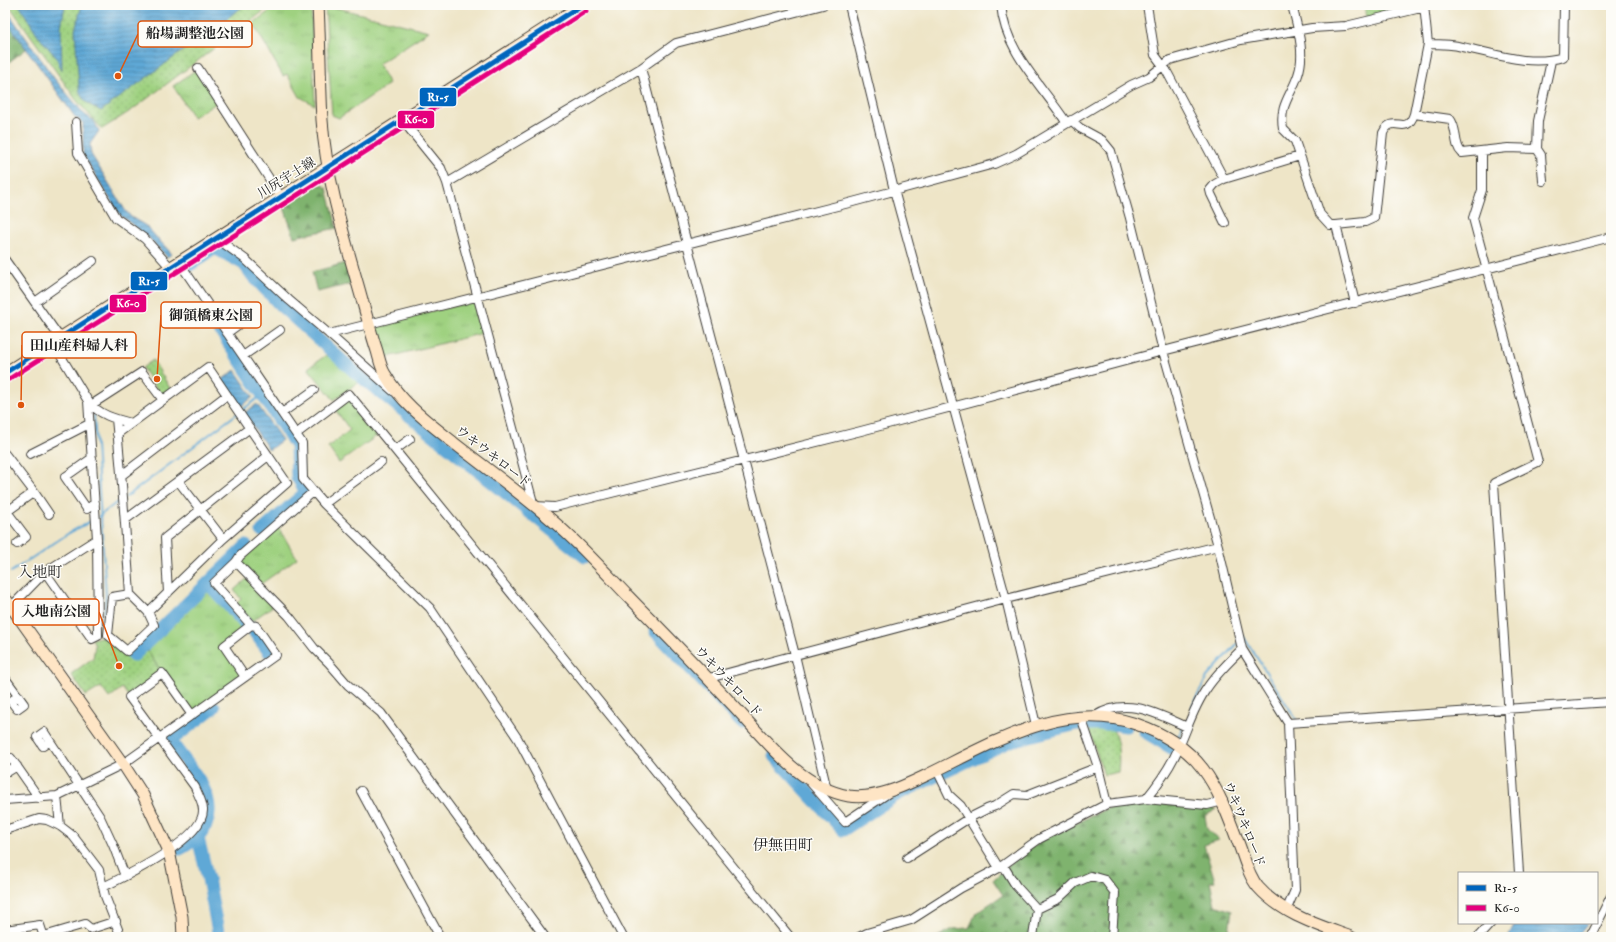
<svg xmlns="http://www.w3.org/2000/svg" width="1616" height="942" font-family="'IM FELL Double Pica','Noto Serif JP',serif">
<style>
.grass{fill:url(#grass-tufts);stroke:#5e764e}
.forest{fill:url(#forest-firs);stroke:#4e6845}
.park{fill:url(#park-dots);stroke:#5e764e}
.water{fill:url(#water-rules);stroke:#3e6279}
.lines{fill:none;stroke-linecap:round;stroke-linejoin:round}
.stream{stroke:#5fa8d6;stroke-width:2}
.river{stroke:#5fa8d6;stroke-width:13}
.street-casing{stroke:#3c3a36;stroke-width:10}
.secondary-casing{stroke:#3c3a36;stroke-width:13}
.street{stroke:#fff;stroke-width:8}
.secondary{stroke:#fee5c5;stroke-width:11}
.bus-1-casing{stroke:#fdfcf7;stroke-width:8}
.bus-2-casing{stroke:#fdfcf7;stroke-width:8}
.bus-1{stroke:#0065bd;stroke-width:5}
.bus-2{stroke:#e5007d;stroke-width:5}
.labels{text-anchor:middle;stroke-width:3;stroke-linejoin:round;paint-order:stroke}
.street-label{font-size:13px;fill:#1c1c1c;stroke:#fdfcf7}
.quarter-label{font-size:15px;fill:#1c1c1c;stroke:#fdfcf7}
.leader{fill:none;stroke:#de560d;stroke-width:1.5}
.callout-dot{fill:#de560d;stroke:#fdfcf7;stroke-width:1.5}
.callout{fill:#fdfcf7;stroke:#de560d;stroke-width:1.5}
.callout-label{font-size:14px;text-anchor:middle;font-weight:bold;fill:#1c1c1c}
.line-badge{stroke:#fdfcf7;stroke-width:1.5}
.badge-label{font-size:11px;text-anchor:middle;font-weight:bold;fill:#fff}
</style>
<defs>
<pattern id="grass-tufts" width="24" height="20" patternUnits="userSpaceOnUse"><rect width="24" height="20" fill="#9fd180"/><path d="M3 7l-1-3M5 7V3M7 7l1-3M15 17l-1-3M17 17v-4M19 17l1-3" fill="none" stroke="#88b36e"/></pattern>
<pattern id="forest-firs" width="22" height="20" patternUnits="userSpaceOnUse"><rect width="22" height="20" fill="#7fb36e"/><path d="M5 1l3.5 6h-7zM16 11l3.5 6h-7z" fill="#67915a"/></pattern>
<pattern id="park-dots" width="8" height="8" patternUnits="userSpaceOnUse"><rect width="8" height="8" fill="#9fd180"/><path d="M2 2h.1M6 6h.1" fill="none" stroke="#88b36e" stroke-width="1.8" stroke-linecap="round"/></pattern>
<pattern id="water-rules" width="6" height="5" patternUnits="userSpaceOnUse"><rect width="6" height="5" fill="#5fa8d6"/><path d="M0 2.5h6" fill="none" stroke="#4e88ad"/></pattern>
</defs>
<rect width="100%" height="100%" fill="#fdfcf7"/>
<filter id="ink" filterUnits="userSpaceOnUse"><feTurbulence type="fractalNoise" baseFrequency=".025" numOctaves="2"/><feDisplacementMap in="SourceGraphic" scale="8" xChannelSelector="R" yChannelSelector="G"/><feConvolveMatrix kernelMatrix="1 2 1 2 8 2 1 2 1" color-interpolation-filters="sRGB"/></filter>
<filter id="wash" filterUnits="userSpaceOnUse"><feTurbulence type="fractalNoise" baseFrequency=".012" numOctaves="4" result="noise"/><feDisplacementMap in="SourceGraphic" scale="16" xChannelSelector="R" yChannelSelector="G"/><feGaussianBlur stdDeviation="0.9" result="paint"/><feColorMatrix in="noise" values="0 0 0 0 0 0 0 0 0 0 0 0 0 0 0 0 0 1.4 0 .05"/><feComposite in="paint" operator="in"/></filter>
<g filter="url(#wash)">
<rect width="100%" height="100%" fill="#eee5c7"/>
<path class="grass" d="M278 5H311L315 105 300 97 287 74 283 76 253 23Z
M325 5 429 31 378 64 389 84 339 118 332 115Z
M197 69 218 102 193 117 173 86Z
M475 301 483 333 384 358 372 325Z
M329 353 359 382 334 400 308 368Z
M349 397 378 435 339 463 328 447 350 430 334 408Z
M278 527 297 558 261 584 240 561V558Z
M247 579 273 606 252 621 237 603 241 599 234 590Z
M207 589 245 630 224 646 245 677 192 715 145 648Z"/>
<path class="forest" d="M5 17 26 49 5 65Z
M313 184 323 185 327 188 337 228 294 237 283 204Z
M346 263 352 284 317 292 312 272Z
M1145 803 1177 804 1217 809 1205 816 1207 829 1219 840 1204 845 1215 881 1210 882 1215 905 1232 911 1228 937H937L953 929 969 928 976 913 1003 895 993 880 1013 861 1043 839 1108 808Z"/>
<path class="park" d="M9 5H272L132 110 102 129 77 101Z
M1364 5H1391L1393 10 1367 18Z
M153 360 171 390 162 396 142 368Z
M108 635 127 651 133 659 145 648 162 673 129 697 122 688 109 698 101 687 86 696 71 674 93 658 95 645 92 639Z
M1086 721C1091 721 1099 720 1105 722 1119 727 1120 760 1118 772L1104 775Z"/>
<path class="water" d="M19 5H65L61 27 62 71 56 57 39 37Z
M82 5H245L101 111C90 105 81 101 79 88L75 30Z
M5 8 54 78 84 114 94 121 99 131 90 144 91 154 125 210 131 217 146 226 172 254 167 257 149 238 120 215 83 155V123L75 117 5 19Z
M235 370 253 397 240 407 222 380Z
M257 404 282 440 269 450 244 413Z
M1515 923H1585L1587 925 1577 937H1508Z"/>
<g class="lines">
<path class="stream" d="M241 411 263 394
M94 415 106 595 102 634
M126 497 238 413
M98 517 120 500
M11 572 69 533 93 520
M1242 637 1243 636 1296 719
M1192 707 1207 677 1238 643
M1177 740 1183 727"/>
<path class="river" d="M188 266 215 248 244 264 252 275 282 307 355 372 585 557
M220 330 296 446 297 477 306 492 262 531
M208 583 245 624
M252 629 269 652
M655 631 742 723
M133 656 246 546
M214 707 174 738 172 743C193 773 227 803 198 838L208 879 219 937
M1145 732 1173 749
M774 756 843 830 898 794 1010 741 1077 724H1113L1126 726
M180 849 198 838"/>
</g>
</g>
<g filter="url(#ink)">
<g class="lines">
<defs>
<path id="street" d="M849 5 894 190 1006 599 1036 725
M1001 5C1005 52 1042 85 1066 122
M1147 5 1155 55 1166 70 1224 179
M1292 5C1297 26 1306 53 1298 75 1291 96 1279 105 1283 129L1295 141 1320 214 1330 225H1336
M1428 44C1439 44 1452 44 1462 47 1496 54 1529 67 1563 57L1564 5
M198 68 281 197
M641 68 795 655 827 790
M1414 114 1450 119C1458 128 1453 145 1462 153L1508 148 1537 149 1541 155 1543 181
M1071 120 1080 128 1102 140 1111 151 1130 218 1163 351 1218 546 1242 649 1288 723 1295 890 1286 911
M403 121 441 168 447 183 534 506 555 507 861 431 1163 351 1611 237
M76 122 78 153 116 218 145 239 170 267
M1537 149 1538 121 1551 61
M1482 151V190L1473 218 1538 462 1494 483 1519 873
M447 183 641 68 676 43 823 5
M1225 223 1211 194 1210 190 1215 184 1224 179 1300 156
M216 238 245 259 289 300 329 334 393 391
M5 260 60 338
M179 262 302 443 303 479 324 504 430 608 518 739 623 937
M35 302 93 261
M1355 303 1336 225 1365 222 1374 218 1383 133C1393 112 1406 138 1414 114L1428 44 1424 5
M227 333 245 320
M329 334 849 203 994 164 1016 154 1131 85 1149 77 1170 60 1241 40 1312 28 1346 26 1425 7
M53 343 88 401C99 415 115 419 131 423
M243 356 280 330
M91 405 142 372 163 400
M282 413 314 390
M116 419C122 477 126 535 130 594L148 612 223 539 287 483 208 367 117 434
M296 434 349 394 395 450 410 439
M395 450 790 937
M5 454 34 492 5 513
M30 454 89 424
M92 458 65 477 87 509 95 503
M122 475 227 395
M179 482 223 539
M34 492 49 514
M313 492 240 556 236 562 289 616 314 648 329 663 348 685 381 713 545 937
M324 504 381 462
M5 509 26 537 17 544
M125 520 250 428
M236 562 214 583 251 625 224 646 245 677
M45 572 92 639 98 636 97 539 88 401
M168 593 165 538 268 456
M130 594 112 597 108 635 127 651 154 625 148 612
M5 613 45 572 97 539
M5 678 24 704 17 709 11 701 19 696
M709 678 1006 599 1218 546
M1095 716C1126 696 1156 713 1187 727
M1081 717 1098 767 1107 804
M1288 723 1611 702
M50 741 43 746 37 737 44 732 100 817 113 845 125 876
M5 762 11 758 39 798
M5 765 9 771 17 766
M937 770 949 795 961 806 999 868
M811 783 845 822 887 794
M361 791 440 937
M57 796 60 826
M1146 799C1159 783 1171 766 1179 747 1188 727 1194 706 1207 688 1217 673 1230 661 1242 649
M5 800 57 796 123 764 276 655 256 626 251 625
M5 830 39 819 47 820 60 826 73 836 99 870 105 896 121 937
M907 858 969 818 987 809 995 806 1014 794 1027 795 1098 767
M1003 865 1016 886 1037 909 1033 937
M103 887C126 876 204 839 203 810 203 802 198 795 195 787L129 697 162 673 192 715
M1037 909 1058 899 1075 883 1091 876 1105 880 1115 893 1112 937
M5 930 40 925 44 937
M44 936 85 924 91 929 116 921
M859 937 867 933 911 920 961 888 999 868 1039 839 1107 804 1146 799 1207 805 1223 801
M1478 937 1491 923
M1588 937 1593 932 1611 896"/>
<path id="secondary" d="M318 5C320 43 320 82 322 120 326 179 345 239 361 296 366 314 371 333 377 351 379 358 381 368 385 374 401 403 429 423 454 443 491 472 529 499 563 530 585 550 606 573 627 595 661 630 696 665 729 701 763 736 798 787 849 796 876 800 904 786 927 775 991 744 1063 699 1136 724 1201 746 1216 783 1238 842 1244 857 1248 875 1258 887 1283 915 1318 925 1351 937
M5 373 582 5
M5 598 123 764 143 795 169 851 182 917 183 937"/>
</defs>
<use href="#street" class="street-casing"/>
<use href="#secondary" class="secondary-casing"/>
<use href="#street" class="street"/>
<use href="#secondary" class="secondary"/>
<defs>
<path id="bus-1" d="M5 373 582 5"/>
<path id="bus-2" d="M9 379 586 11"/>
</defs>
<use href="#bus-1" class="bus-1-casing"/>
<use href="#bus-2" class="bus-2-casing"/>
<use href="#bus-1" class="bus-1"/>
<use href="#bus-2" class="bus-2"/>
</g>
</g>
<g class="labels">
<g class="street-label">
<text transform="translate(286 177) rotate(-32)" y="5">川尻宇土線</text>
<text transform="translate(494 456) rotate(38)" y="5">ウキウキロード</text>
<text transform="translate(729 681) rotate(47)" y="5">ウキウキロード</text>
<text transform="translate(1245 824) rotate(68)" y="5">ウキウキロード</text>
</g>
<g class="quarter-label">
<text x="40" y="577">入地町</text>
<text x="783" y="850">伊無田町</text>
</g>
</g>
<path class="leader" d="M118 76L138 34M157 379L161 315M21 405L22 345M119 666L99 612"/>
<g class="callout-dot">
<circle cx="118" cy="76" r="4"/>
<circle cx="157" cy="379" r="4"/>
<circle cx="21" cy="405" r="4"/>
<circle cx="119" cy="666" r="4"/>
</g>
<g class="callout">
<rect x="138" y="21" width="114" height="26" rx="4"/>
<rect x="161" y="302" width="100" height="26" rx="4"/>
<rect x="22" y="332" width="114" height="26" rx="4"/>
<rect x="13" y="599" width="86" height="26" rx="4"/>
</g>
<g class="callout-label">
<text x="195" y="38">船場調整池公園</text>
<text x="211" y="320">御領橋東公園</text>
<text x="79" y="350">田山産科婦人科</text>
<text x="56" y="616">入地南公園</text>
</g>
<g class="line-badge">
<rect x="419" y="87" width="38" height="20" rx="4" fill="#0065bd"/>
<rect x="397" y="110" width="38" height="19" rx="4" fill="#e5007d"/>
<rect x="130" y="271" width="38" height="20" rx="4" fill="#0065bd"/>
<rect x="109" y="294" width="38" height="19" rx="4" fill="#e5007d"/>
</g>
<g class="badge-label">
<text x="438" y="101">R1-5</text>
<text x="416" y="123">K6-0</text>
<text x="149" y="285">R1-5</text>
<text x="128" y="307">K6-0</text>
</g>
<rect width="1616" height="942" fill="none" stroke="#fdfcf7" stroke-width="20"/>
<rect x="1458" y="872" width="140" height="52" fill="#fdfcf7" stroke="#a3a29f"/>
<rect x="1466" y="885" width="20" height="6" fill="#0065bd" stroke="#a3a29f"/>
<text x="1494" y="892" font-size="12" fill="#1c1c1c">R1-5</text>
<rect x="1466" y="905" width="20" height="6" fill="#e5007d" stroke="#a3a29f"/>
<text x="1494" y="912" font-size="12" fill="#1c1c1c">K6-0</text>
</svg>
